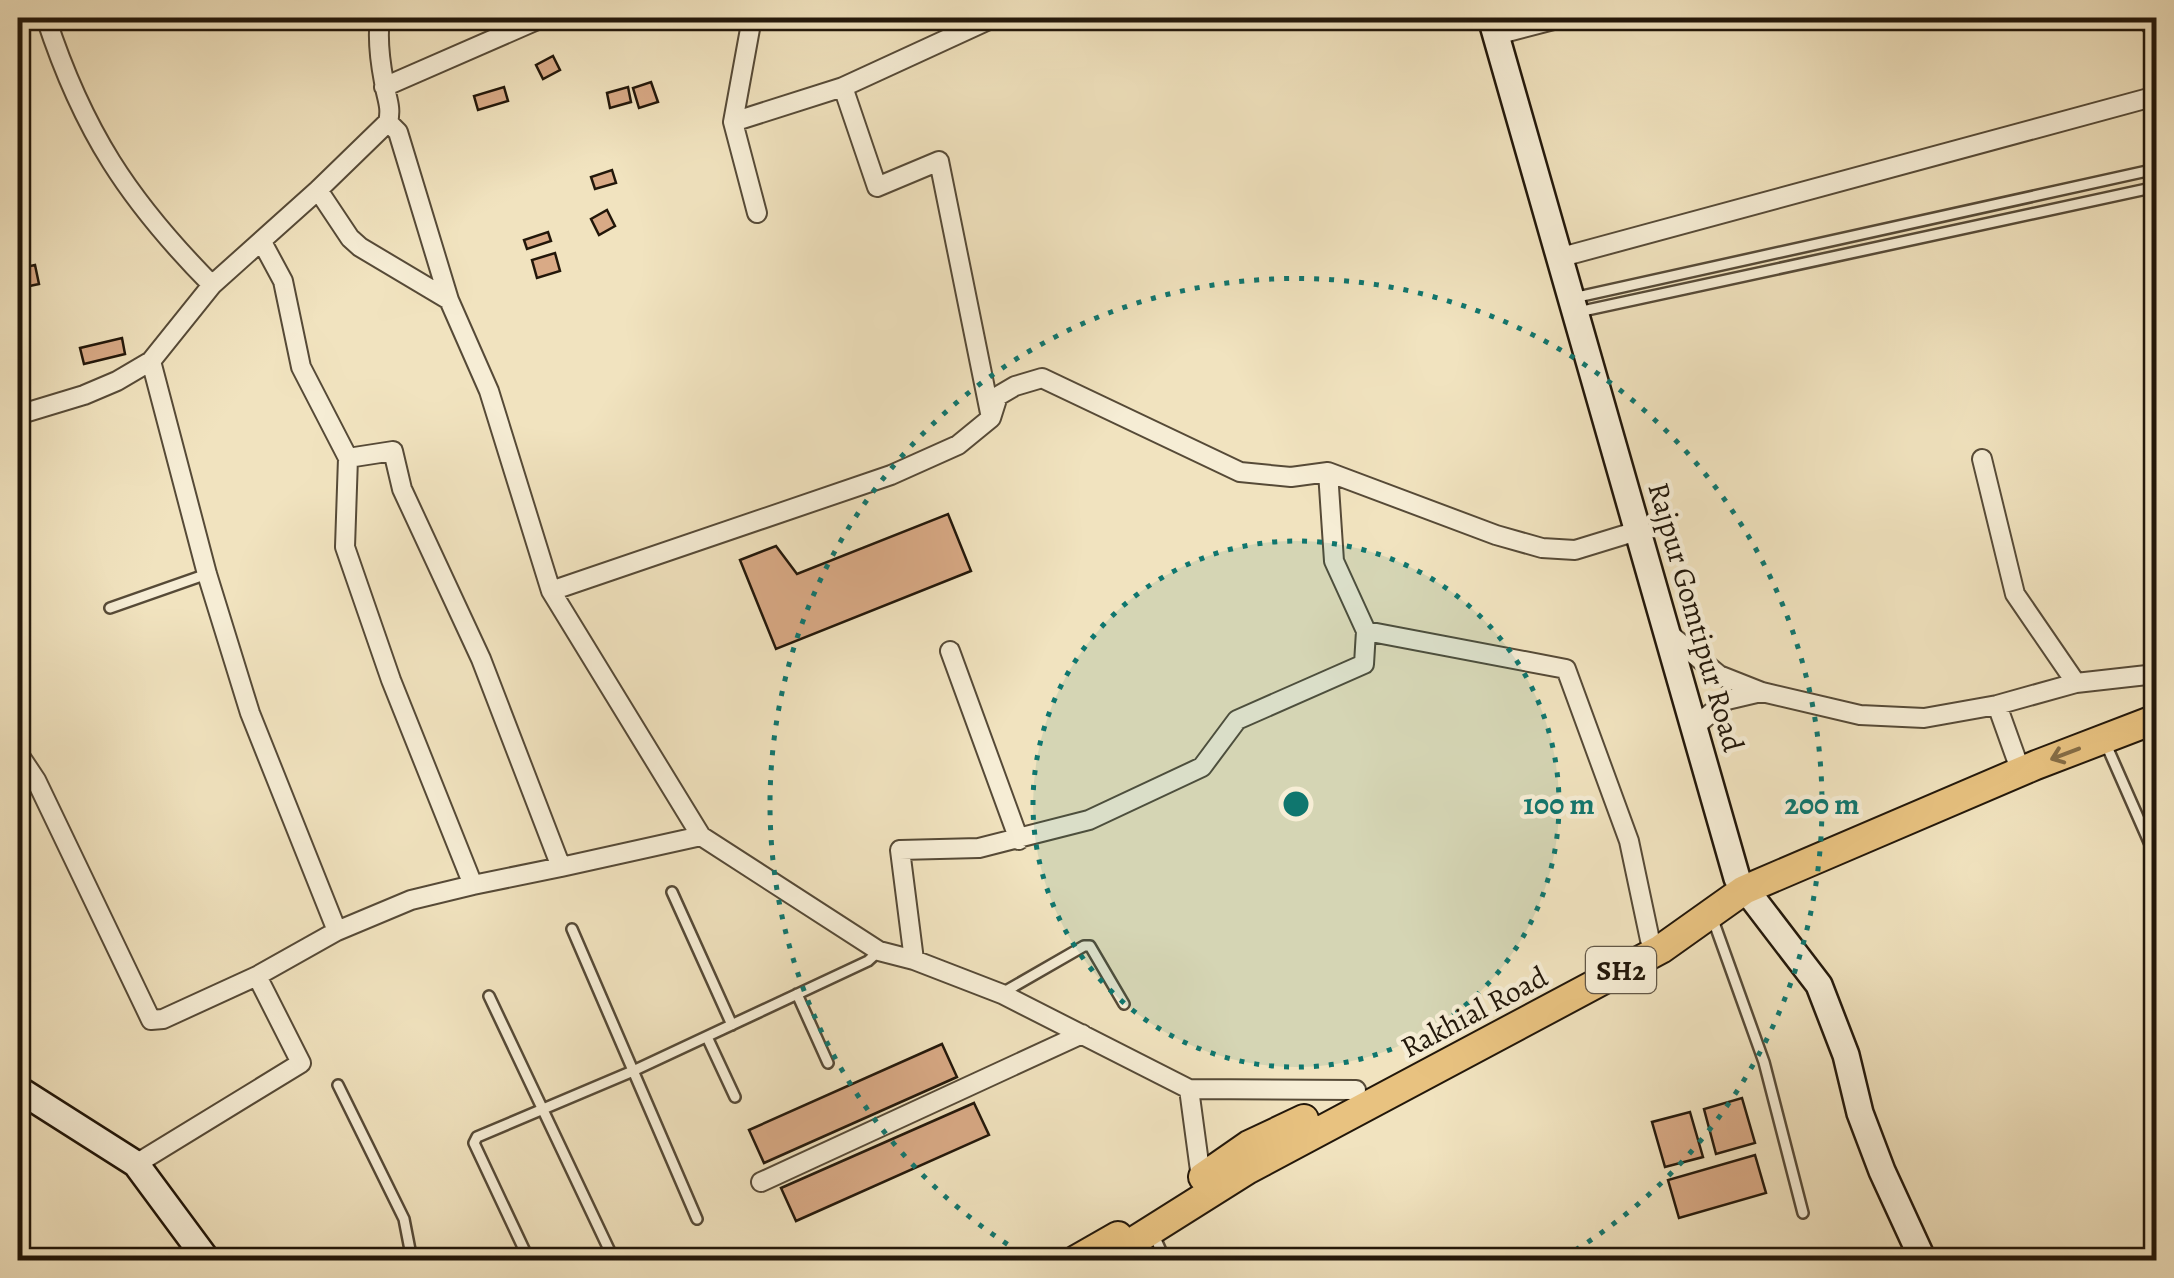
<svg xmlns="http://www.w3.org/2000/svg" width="2174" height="1278" font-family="Alegreya,serif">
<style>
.building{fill:#d9aa86;stroke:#22170a;stroke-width:2.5}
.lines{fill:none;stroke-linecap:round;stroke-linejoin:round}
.lane-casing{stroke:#564a37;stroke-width:14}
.street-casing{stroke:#564a37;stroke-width:22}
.secondary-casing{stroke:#22170a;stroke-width:30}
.primary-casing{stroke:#22170a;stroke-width:32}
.lane{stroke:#f6edd5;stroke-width:9}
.street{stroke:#f6edd5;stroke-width:18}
.secondary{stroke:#f6edd5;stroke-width:25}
.primary{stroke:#e8c280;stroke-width:28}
.oneway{stroke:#856c45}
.ring{fill:none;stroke:#0f766e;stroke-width:5;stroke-dasharray:5 10}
.labels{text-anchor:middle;stroke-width:9;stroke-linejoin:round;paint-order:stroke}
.shield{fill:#f6edd5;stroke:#625747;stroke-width:2.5}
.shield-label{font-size:28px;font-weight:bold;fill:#22170a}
.street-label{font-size:30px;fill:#22170a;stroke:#f6edd5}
.centre{fill:#0f766e;stroke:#f6edd5;stroke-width:5}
.ring-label{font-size:30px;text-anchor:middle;font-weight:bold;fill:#0f766e;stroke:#f6edd5;stroke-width:9;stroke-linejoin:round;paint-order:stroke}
</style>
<rect width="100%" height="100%" fill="#f1e3bf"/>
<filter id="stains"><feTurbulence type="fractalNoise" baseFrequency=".002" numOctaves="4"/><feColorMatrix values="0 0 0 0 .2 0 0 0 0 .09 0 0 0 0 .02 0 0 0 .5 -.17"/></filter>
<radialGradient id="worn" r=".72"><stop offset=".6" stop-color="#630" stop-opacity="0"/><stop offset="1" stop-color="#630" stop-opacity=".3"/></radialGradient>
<path class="building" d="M553 56 560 70 543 79 536 65Z
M651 82 658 102 639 108 633 88Z
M504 87 508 101 478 110 474 96Z
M628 87 631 102 610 108 607 93Z
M612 170 616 183 595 189 591 177Z
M607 210 615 226 599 235 591 219Z
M548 232 551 241 527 249 524 240Z
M555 253 560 271 537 278 532 260Z
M35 265 39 284 25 287 21 268Z
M122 338 125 354 84 364 80 348Z
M948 514 971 571 776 649 740 560 776 546 797 574Z
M942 1044 957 1077 764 1163 749 1130Z
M1742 1098 1755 1143 1716 1154 1704 1109Z
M974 1103 989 1135 796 1221 781 1188Z
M1690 1112 1703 1157 1665 1167 1652 1122Z
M1755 1155 1766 1193 1679 1218 1668 1180Z"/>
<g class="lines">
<defs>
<path id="lane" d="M1573 298 2156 169
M1578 312 2156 187
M110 608 207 574
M2105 742 2156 858
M672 892 732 1025
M1712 917 1764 1062 1803 1213
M572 929 697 1219
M1004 992 1084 946H1090L1124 1004
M797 994 828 1063
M489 996 614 1260
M707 1037 735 1097
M338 1085 404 1219 412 1260
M1154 1235 1165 1260
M529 1260 474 1143 477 1137 633 1071 868 961 879 951"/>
<path id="street" d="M46 18C83 131 128 200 212 285
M752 18 733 122 757 213
M2145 18 2156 31
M1496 35 1561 18
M384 87 542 18
M843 87 993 18
M388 122 398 132 449 300 489 391 551 591 701 836 879 951 914 960 1002 994 1189 1089 1356 1090
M733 122 843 87 877 187 939 161 990 413
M318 190 350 238 360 247 449 300
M262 242 283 281 301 367 348 458 393 451 402 489 481 659 561 867 701 836
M1558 258 2156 96
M18 415 84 395 117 381 151 361 212 285 318 190 388 122C392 107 386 97 384 82 380 61 377 39 380 18
M1982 459 2015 594 2076 683
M1328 472 1334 561 1366 631 1566 669 1629 841 1650 940
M551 591 891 475 958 445 991 418 998 396 1015 386 1042 378 1240 472 1291 477 1328 472 1496 535 1542 548 1575 550 1637 531
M1668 633 1719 675 1762 692 1860 715 1924 718 1997 705 2076 683 2156 674
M950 651 1019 840
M1997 705 2021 772
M1694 727 1727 700 1761 692
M18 753 36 780 151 1020 163 1019 257 976 337 931 250 713 207 574 151 361
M473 885 561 867
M337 931 411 900 473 885 391 680 345 547 348 458
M914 960 900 850 979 848 1089 820 1202 767 1237 720 1364 664 1366 631
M1189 1089 1201 1178
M136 1164 301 1063 257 976
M761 1182 1082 1034"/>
<path id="secondary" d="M1491 18 1737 878 1819 985 1846 1055 1860 1113 1882 1171 1923 1260
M18 1089 136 1164 207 1260"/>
<path id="primary" d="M1203 1177 1249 1145 1304 1119
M1076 1260 1118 1236
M1104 1260 1247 1170 1661 949 1744 890 2036 765 2156 719"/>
</defs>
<use href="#lane" class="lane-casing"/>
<use href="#street" class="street-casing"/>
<use href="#secondary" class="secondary-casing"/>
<use href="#primary" class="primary-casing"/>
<use href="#lane" class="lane"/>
<use href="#street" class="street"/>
<use href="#secondary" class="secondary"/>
<use href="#primary" class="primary"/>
</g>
<defs><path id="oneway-shaft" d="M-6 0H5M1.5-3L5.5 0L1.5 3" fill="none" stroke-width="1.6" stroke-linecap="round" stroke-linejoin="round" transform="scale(2.5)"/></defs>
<use class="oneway" href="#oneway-shaft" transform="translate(2065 754) rotate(159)"/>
<circle cx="1296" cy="804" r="263" fill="#0f766e" fill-opacity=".12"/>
<g class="ring">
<circle cx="1296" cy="804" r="263"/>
<path d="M1033 1260A526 526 0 1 1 1559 1260"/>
</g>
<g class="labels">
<rect class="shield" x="1586" y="947" width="70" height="46" rx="8"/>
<g class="shield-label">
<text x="1621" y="980">SH2</text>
</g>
<g class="street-label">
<text transform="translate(1696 617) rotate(74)" y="10">Rajpur Gomtipur Road</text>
<text transform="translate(1474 1012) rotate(-28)" y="10">Rakhial Road</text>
</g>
</g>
<circle cx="1296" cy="804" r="15" class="centre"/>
<g class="ring-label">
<text x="1559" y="814">100 m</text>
<text x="1822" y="814">200 m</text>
</g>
<rect width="2174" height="1278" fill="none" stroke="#f1e3bf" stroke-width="60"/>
<rect x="20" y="20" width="2134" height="1238" fill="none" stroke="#22170a" stroke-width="5"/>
<rect x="30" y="30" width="2114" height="1218" fill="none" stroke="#22170a" stroke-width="2.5"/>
<rect width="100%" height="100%" filter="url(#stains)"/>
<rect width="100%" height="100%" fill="url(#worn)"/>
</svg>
